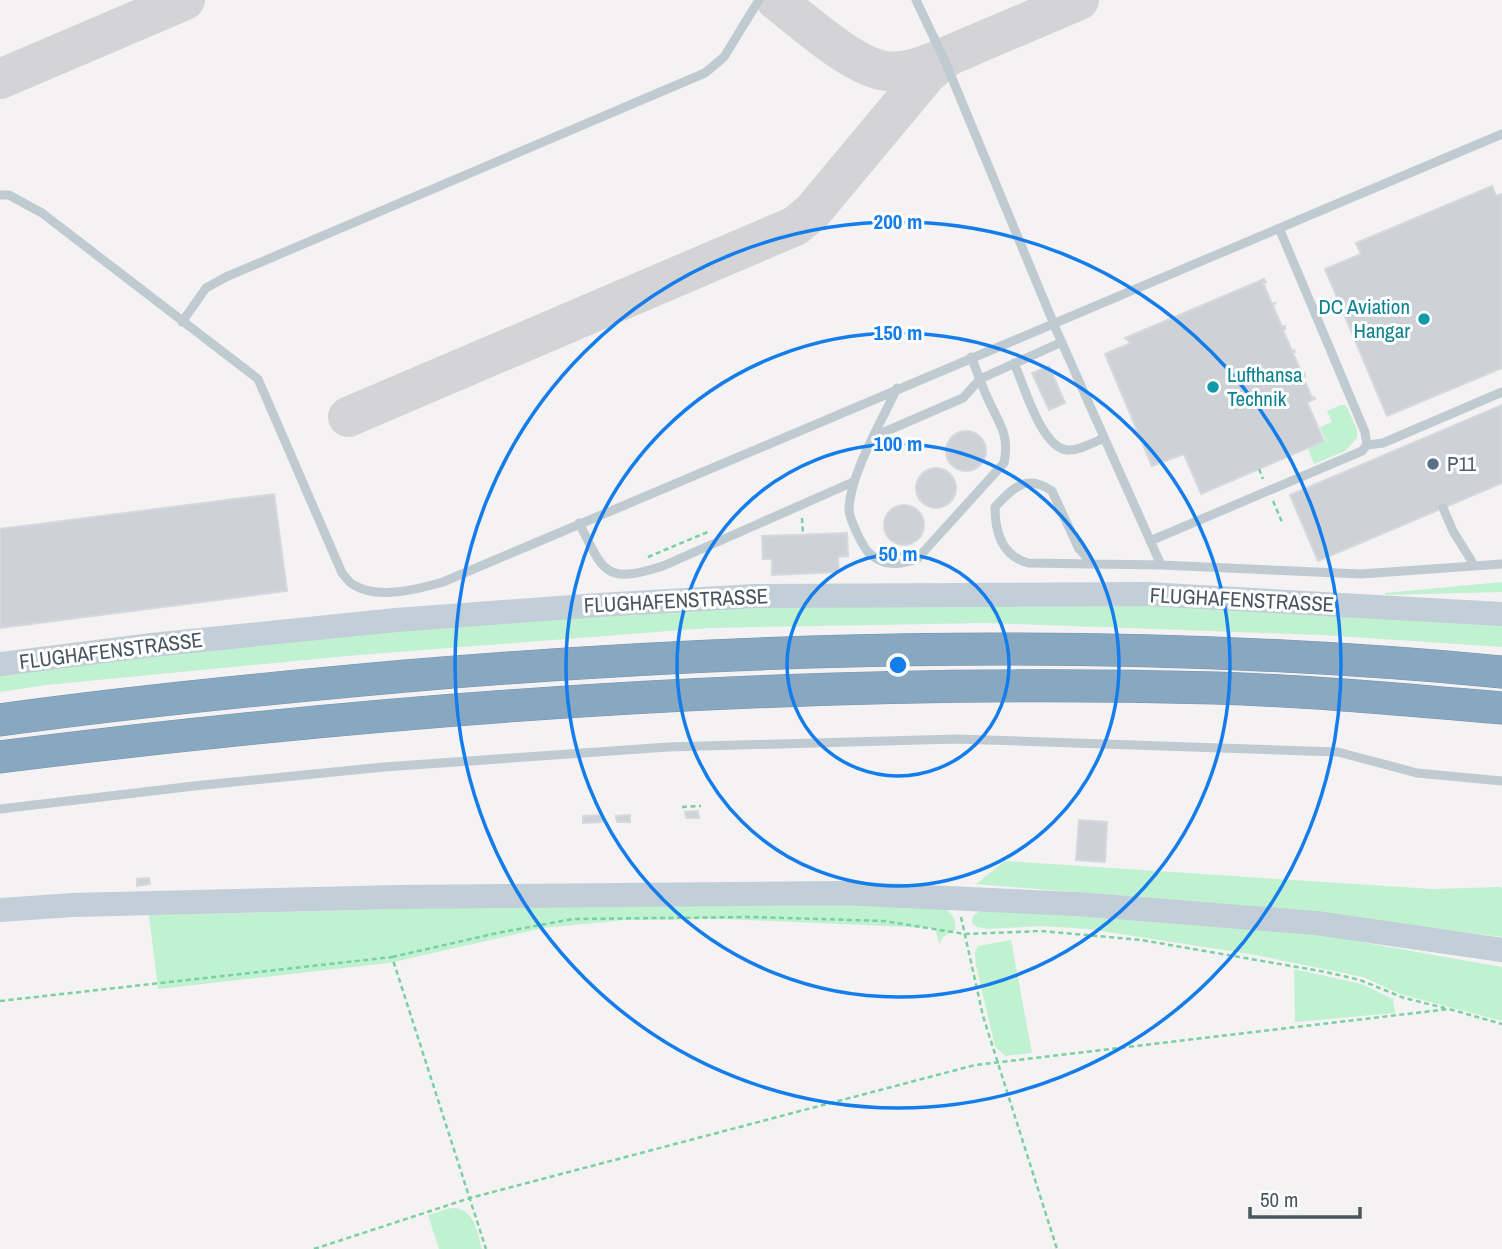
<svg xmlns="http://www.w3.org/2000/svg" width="1502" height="1249" font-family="'Archivo Narrow',sans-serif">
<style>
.green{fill:#c0f1d1}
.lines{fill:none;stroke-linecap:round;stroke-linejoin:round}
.taxiway{stroke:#d4d4d7;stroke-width:40}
.building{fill:#ced1d6;stroke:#d5d8dd;stroke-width:2}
.motorway-casing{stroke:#7392ad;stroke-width:33}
.path{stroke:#77d1a0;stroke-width:2.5;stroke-dasharray:5 3.5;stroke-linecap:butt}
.service{stroke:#bfcad1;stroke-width:9}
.secondary{stroke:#c2ced8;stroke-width:24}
.motorway{stroke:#88a7c1;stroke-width:32}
.ring{fill:none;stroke:#147deb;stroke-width:3.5}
.culture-dot{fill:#0f9aa8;stroke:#fff;stroke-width:2.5}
.service-dot{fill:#5c6f8a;stroke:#fff;stroke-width:2.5}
.labels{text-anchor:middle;stroke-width:6;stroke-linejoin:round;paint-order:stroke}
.culture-label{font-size:21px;fill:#0d838f;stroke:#fff;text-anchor:end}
.service-label{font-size:21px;fill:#4e5e75;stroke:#fff;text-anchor:start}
.street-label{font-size:21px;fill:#495660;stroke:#fff}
.centre{fill:#147deb;stroke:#fff;stroke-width:3.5}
.ring-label{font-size:21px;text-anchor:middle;font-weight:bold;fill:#147deb;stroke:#fff;stroke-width:6;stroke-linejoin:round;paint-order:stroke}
</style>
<rect width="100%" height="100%" fill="#f4f2f2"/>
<path class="green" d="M1341 405H1346L1357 430V438L1345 451 1314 464 1308 449 1326 441 1320 427 1332 422 1327 411Z
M1502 582V592L1385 595V593Z
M1037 599 1502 624V647L1322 635 985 623 708 628 347 656 46 685 0 692V672L451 624 728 605Z
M1005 861 1432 889 1500 887 1502 888V937L1271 908 976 884Z
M708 902 943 907C951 913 957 919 955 930L944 936 939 944 936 931 931 928 726 919 624 920 543 928 389 963 158 989 149 915Z
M984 907 1309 933 1502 967V1021L1400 994 1363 977 1256 955 1088 929 1040 926 988 929 977 927 972 923 973 916Z
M1011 940 1032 1053 1005 1056 995 1046 976 965 975 952 978 946Z
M1294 969 1362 984 1393 999 1395 1013 1295 1022Z
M451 1208C474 1207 477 1231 482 1249H439L428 1215Z"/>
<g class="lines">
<path class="taxiway" d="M776 0C803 21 853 67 886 71 906 74 926 65 944 58
M0 79 185 0
M348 417 795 226 812 212 927 74 948 56 1079 0"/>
</g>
<path class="building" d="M1492 186 1496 196 1502 194V368L1387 416 1325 269 1361 254 1356 243Z
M1264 279 1266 282 1263 283 1272 304 1275 303 1273 306 1282 327 1285 326V329L1283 330 1292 351 1294 350 1295 352 1293 353 1302 374 1304 373 1305 376 1303 377 1312 398 1314 397 1315 399 1307 402 1324 441 1201 494 1184 454 1152 466 1105 354 1131 343 1125 338Z
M1049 366 1065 403 1049 410 1032 373Z
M1502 405V483L1318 561 1290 495Z
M946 451a20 20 0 1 1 40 0a20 20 0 1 1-40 0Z
M916 488a20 20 0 1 1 40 0a20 20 0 1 1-40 0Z
M274 494 287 591 0 628V529Z
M884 525a20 20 0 1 1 40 0a20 20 0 1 1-40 0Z
M847 533 848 556 838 557 839 572 772 575V559H763L762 536Z
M698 811 699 818H686L685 812Z
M602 815V822L583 823V816Z
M630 815V822H617L616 816Z
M1079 820 1107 822 1105 862 1076 860Z
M149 878 150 884 137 886V879Z"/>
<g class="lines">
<defs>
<path id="motorway" d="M0 720C135 701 271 688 406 676 771 645 1138 637 1502 672
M0 757C403 706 809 677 1215 688 1311 691 1407 700 1502 708"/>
</defs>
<use href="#motorway" class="motorway-casing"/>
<path class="path" d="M1259 469 1263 479
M1273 501 1282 522
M802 518 803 534
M648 557 710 531
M682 807 701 806
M961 917 983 1016 1057 1249
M392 957 497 933 573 919 752 917 884 921 965 934 1041 931 1141 940 1326 972 1360 980 1404 998 1445 1008
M0 1001 392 957 486 1249
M314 1249 470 1198 975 1065 1449 1009 1502 1024"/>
<path class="service" d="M916 0 944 59 1058 334 1161 565
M0 195H9L42 213 258 379 342 573C346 577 349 583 354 585 377 600 419 589 443 582L1502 134
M1279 228 1365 432 1367 445
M182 322 206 288 226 277 705 73 724 57 759 0
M1014 363C1024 385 1041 447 1067 450 1079 451 1094 442 1104 438
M897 388C882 421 851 472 849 508 848 517 862 545 868 552 883 567 899 565 917 559L1004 463C1010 434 999 424 988 399 982 386 977 371 971 357
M875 436 963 398 980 379 1062 342
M1443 508 1453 531 1474 565
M579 523C604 571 603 585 663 566L853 482
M1150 541 1362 451 1367 445 1383 443 1502 392
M1093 564 1079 549 1052 491C1026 473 1013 488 995 507 995 532 1002 556 1028 563L1161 565 1361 574 1502 564
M0 809 194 786 384 767 668 747 956 739 1338 752 1417 773 1502 781"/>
<path class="secondary" d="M0 664 152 645 396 620 599 605 755 596 1147 594 1502 614
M0 910 73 905 399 897 840 893 1077 904 1316 923 1502 950"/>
<use href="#motorway" class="motorway"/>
</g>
<g class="ring">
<circle cx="898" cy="665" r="111"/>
<circle cx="898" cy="665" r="221"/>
<circle cx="898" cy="665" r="332"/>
<circle cx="898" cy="665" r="443"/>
</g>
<g class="culture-dot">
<circle cx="1424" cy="319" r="7"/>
<circle cx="1213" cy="387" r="7"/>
</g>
<circle class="service-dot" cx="1433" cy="464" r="7"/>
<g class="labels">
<g class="culture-label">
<text x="1410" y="314">DC Aviation<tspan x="1410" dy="24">Hangar</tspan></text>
<text x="1227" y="382" text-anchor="start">Lufthansa<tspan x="1227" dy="24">Technik</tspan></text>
</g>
<g class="service-label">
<text x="1447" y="471">P11</text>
</g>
<g class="street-label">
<text transform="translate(1242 600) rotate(3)" y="7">FLUGHAFENSTRASSE</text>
<text transform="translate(676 601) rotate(-3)" y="7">FLUGHAFENSTRASSE</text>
<text transform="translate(111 651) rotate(-7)" y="7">FLUGHAFENSTRASSE</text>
</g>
</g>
<circle cx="898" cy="665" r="10" class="centre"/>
<g class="ring-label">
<text x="898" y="229">200 m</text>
<text x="898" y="340">150 m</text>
<text x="898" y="451">100 m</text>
<text x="898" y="561">50 m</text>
</g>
<path d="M1250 1207v10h110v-10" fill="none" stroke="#495660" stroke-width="3.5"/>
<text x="1260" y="1207" font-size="21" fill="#495660" stroke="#ffffff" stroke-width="5" paint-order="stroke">50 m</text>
</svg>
